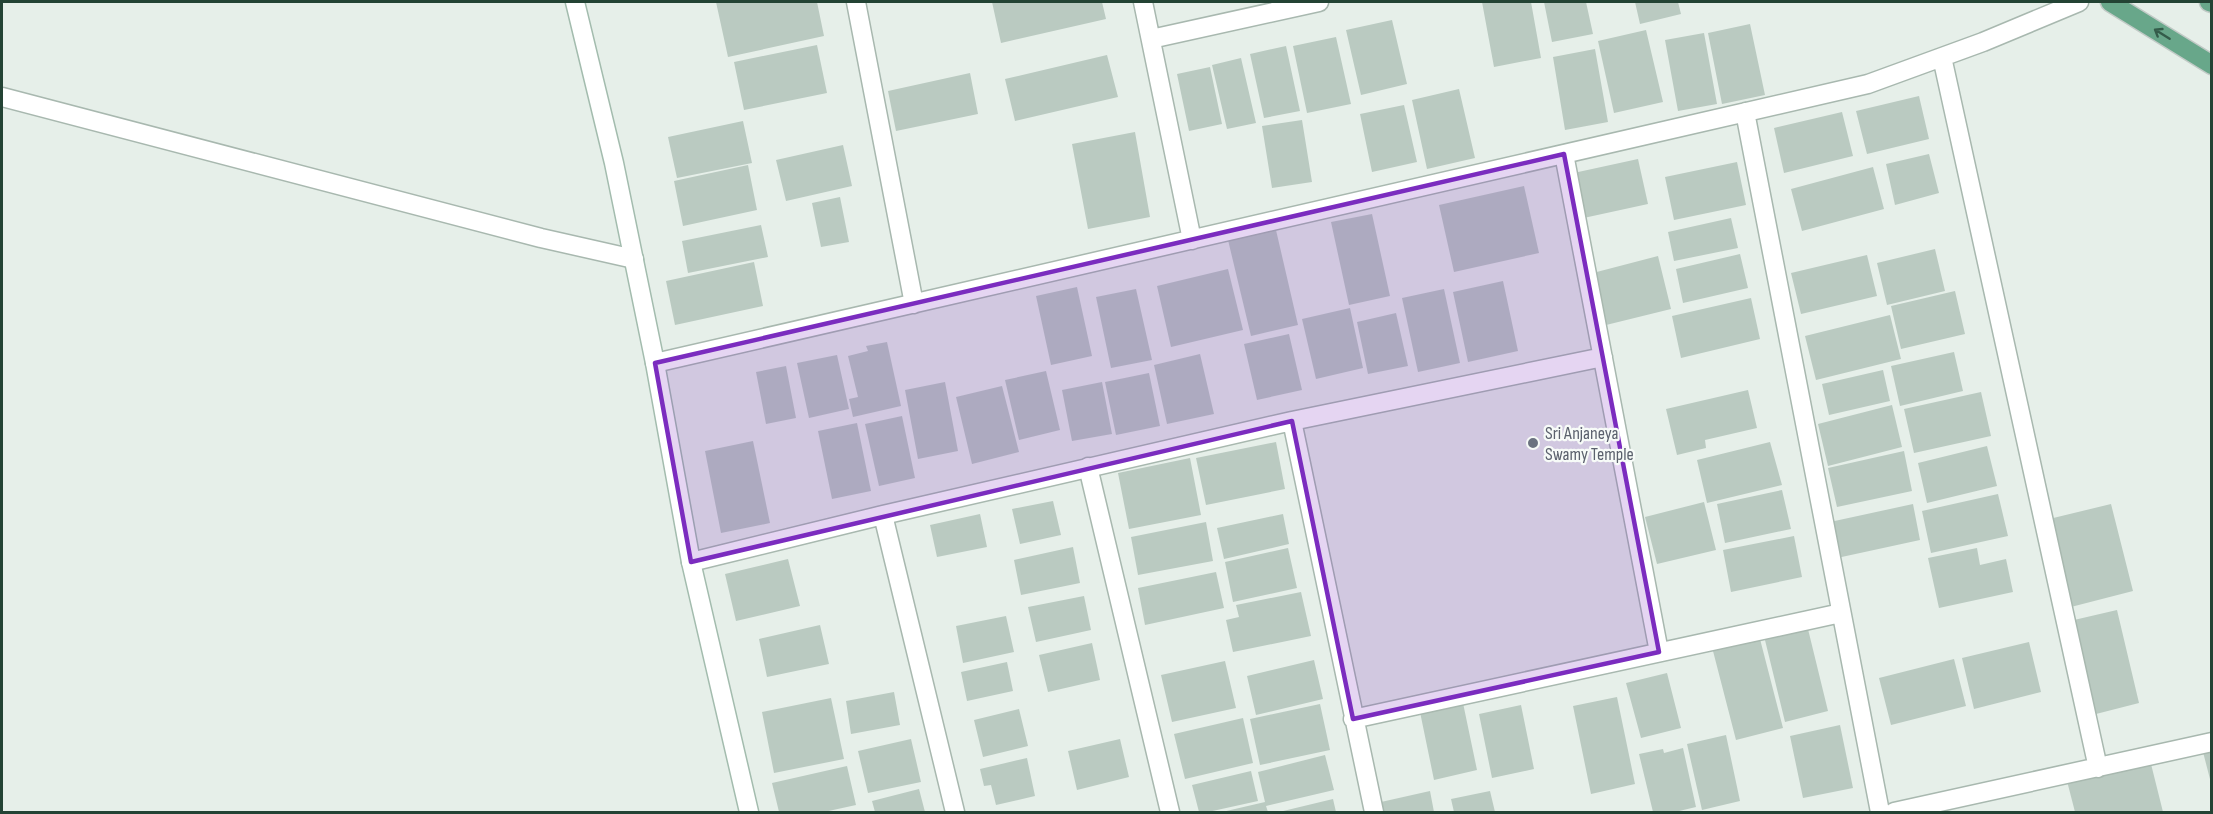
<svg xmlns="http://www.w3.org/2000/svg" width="2213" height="814" font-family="'Sofia Sans Condensed',sans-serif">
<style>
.building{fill:#bacac1}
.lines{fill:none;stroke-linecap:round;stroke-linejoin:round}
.lane-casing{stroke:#a8b8af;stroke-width:21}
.street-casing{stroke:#a8b8af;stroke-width:21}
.secondary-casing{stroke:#a3bcae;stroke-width:21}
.primary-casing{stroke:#c1cac6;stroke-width:21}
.lane{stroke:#fff;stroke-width:18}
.street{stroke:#fff;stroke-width:18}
.secondary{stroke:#fff;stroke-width:18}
.primary{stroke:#68a78a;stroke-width:18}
.oneway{stroke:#345c4a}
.marked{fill:#7b2cbf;fill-opacity:0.2;stroke:#7b2cbf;stroke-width:4.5;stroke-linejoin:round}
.worship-dot{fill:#6b7280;stroke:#f7fbf8;stroke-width:2}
.labels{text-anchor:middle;stroke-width:4.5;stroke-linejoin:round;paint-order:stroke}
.worship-label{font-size:18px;fill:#5b616d;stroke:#f7fbf8;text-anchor:start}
</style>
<rect width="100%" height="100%" fill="#e6efe9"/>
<path class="building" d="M716 2H817L824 36 728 57Z
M992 2H1102L1106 19 1001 43Z
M1482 2H1531L1541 58 1494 67Z
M1544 2H1586L1593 34 1552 42Z
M1635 2H1678L1681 14 1640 24Z
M1392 20 1407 84 1361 95 1346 30Z
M1750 24 1765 95 1722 104 1708 33Z
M1646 30 1663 102 1614 113 1598 41Z
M1704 33 1717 104 1678 111 1665 40Z
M1336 37 1351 104 1307 113 1293 46Z
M817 45 827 93 744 110 734 62Z
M1286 46 1300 111 1264 118 1250 54Z
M1595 49 1608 122 1565 130 1553 57Z
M1107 55 1118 97 1015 121 1005 79Z
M1241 58 1256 123 1227 129 1212 65Z
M1210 67 1222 124 1189 131 1177 74Z
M970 73 978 114 896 131 888 91Z
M1459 89 1475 158 1427 169 1412 100Z
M1919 96 1929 139 1867 154 1856 111Z
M1404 105 1417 162 1372 172 1360 114Z
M1842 112 1853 156 1784 173 1774 128Z
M1302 120 1312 182 1272 188 1262 126Z
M743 121 752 163 677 178 668 137Z
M1135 132 1150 217 1088 229 1072 144Z
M843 145 852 186 786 201 776 160Z
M1929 154 1939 193 1895 205 1886 164Z
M1638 159 1648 204 1579 219 1569 174Z
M1737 162 1746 205 1674 220 1665 177Z
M748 165 757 210 683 226 674 181Z
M1873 167 1884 209 1802 231 1791 189Z
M1524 186 1539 253 1454 272 1439 205Z
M840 197 849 242 821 247 812 203Z
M1372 214 1390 296 1349 305 1331 222Z
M1731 218 1738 248 1674 261 1668 232Z
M761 225 768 257 688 273 682 241Z
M1276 230 1298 325 1251 336 1228 240Z
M1935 249 1945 291 1887 305 1877 263Z
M1740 254 1748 288 1683 303 1676 269Z
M1867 255 1877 296 1801 314 1791 273Z
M1658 256 1671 309 1602 326 1589 274Z
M754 262 763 306 675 325 666 281Z
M1228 269 1243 330 1171 347 1157 286Z
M1503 281 1518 351 1468 362 1453 292Z
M1077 287 1092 356 1051 365 1036 296Z
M1136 289 1152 360 1111 368 1096 297Z
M1444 289 1460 363 1418 372 1402 298Z
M1955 291 1965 334 1901 349 1891 306Z
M1751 298 1760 339 1681 358 1672 316Z
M1350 308 1363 368 1316 379 1302 319Z
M1396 313 1408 366 1368 374 1357 322Z
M1890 315 1901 359 1816 380 1805 336Z
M1289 334 1302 390 1257 400 1244 344Z
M887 342 901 406 853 417 849 399 858 397 848 356 868 351 866 346Z
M1954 352 1963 391 1900 406 1891 366Z
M1200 354 1214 414 1167 424 1154 365Z
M837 355 849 409 809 418 797 363Z
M786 366 796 418 766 424 756 372Z
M1883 370 1890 401 1829 415 1822 384Z
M1046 371 1060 430 1019 440 1005 380Z
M1149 373 1160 426 1116 435 1105 382Z
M945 382 958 451 918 459 905 390Z
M1102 382 1112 434 1072 441 1062 390Z
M1002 386 1019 452 972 464 956 397Z
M1748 390 1757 428 1705 440 1706 448 1677 455 1666 409Z
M1981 392 1991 436 1914 453 1904 409Z
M1892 405 1902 447 1828 466 1818 424Z
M902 416 915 478 879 486 865 424Z
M857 423 871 491 832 499 818 431Z
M753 441 770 523 721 533 705 451Z
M1276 442 1285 489 1206 505 1196 458Z
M1770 442 1782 485 1707 503 1697 460Z
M1987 446 1997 486 1927 503 1918 463Z
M1904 451 1912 491 1837 507 1828 468Z
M1190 458 1201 515 1129 529 1118 473Z
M1782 490 1791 529 1725 543 1717 504Z
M1998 494 2008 536 1931 553 1922 511Z
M1053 501 1061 535 1020 544 1012 509Z
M1704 502 1716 550 1657 564 1645 517Z
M1913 504 1920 540 1837 558 1830 522Z
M2111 504 2133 591 2067 608 2045 520Z
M980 514 987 547 937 557 930 525Z
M1283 514 1289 544 1224 559 1217 528Z
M1206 522 1213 561 1138 575 1131 537Z
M1794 536 1802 577 1731 592 1723 550Z
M1073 547 1080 583 1021 595 1014 560Z
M1288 548 1297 588 1233 602 1225 562Z
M1977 548 1980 565 2006 559 2013 592 1939 608 1928 558Z
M788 559 800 606 736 621 725 574Z
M1216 572 1224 608 1145 625 1138 588Z
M1301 592 1311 636 1233 652 1226 620 1239 617 1236 605Z
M1084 596 1091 630 1036 642 1028 607Z
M2117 610 2139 703 2096 714 2074 620Z
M1006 616 1014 652 963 663 956 626Z
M820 625 829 664 767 677 759 639Z
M1807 625 1828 711 1785 722 1764 636Z
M1760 639 1783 728 1736 740 1713 651Z
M2029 642 2041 692 1974 709 1962 658Z
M1092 643 1100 680 1048 692 1039 655Z
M1954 659 1966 706 1891 725 1879 678Z
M1314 660 1323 699 1256 715 1247 676Z
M1225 661 1236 708 1172 722 1161 675Z
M1007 662 1013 691 967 701 961 672Z
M1667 673 1681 728 1641 738 1626 683Z
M894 692 900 725 851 734 846 701Z
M1617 697 1635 784 1591 794 1573 706Z
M831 698 844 759 774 773 762 712Z
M1463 703 1477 770 1434 780 1420 712Z
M1320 704 1330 750 1260 765 1250 719Z
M1521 705 1534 769 1492 778 1479 714Z
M1019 709 1028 746 983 757 974 720Z
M1243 718 1253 763 1185 779 1174 734Z
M1840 725 1853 788 1803 798 1790 736Z
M1726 735 1740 801 1702 810 1687 744Z
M911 739 921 782 868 793 858 751Z
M1120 739 1129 777 1077 790 1068 751Z
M1683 748 1696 807 1675 812H1653L1639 754 1663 749 1664 753Z
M2212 750V783H2211L2203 752Z
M1325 755 1334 790 1266 806 1268 812H1222L1265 802 1258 772Z
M1027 758 1035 796 996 805 991 785 984 786 980 769Z
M2150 760 2163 812H2075L2067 781Z
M847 766 856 805 824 812H779L772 783Z
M1251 771 1258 801 1208 812H1199L1192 785Z
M919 789 925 812H875L872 801Z
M1430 791 1434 812H1384L1381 802Z
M1490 791 1495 812H1454L1451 799Z
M1333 799 1336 812H1279Z"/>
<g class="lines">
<defs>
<path id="lane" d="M2 97 541 238 634 259"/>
<path id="street" d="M856 2 914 304
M1143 2 1192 240
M1151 39 1319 2
M1942 57 2098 768
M1745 112 1880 812
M1564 154 1659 652
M655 363 1868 84 1983 42 2079 2
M1292 421 1374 812
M1088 467 1170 812
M883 515 955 812
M691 562 883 515 1292 421 1603 357
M1353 719 1841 613
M1894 812 2212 742"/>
<path id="secondary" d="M575 2 614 163 655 363 691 562 749 812"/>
<path id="primary" d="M2110 2 2212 65
M2209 2 2212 3"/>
</defs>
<use href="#lane" class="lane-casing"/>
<use href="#street" class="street-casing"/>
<use href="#secondary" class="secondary-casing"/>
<use href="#primary" class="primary-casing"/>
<use href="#lane" class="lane"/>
<use href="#street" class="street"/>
<use href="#secondary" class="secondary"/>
<use href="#primary" class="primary"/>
</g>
<defs><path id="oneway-shaft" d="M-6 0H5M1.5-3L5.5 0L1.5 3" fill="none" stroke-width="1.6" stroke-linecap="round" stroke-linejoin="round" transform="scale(1.5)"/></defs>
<use class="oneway" href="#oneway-shaft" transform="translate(2162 34) rotate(-148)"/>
<path class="marked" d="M1564 154 1659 652 1353 719 1292 421 691 562 655 363Z"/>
<circle class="worship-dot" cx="1533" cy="443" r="6"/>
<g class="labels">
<g class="worship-label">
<text x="1545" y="439">Sri Anjaneya<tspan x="1545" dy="21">Swamy Temple</tspan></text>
</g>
</g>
<rect width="2213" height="814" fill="none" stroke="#234334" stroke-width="6"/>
</svg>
